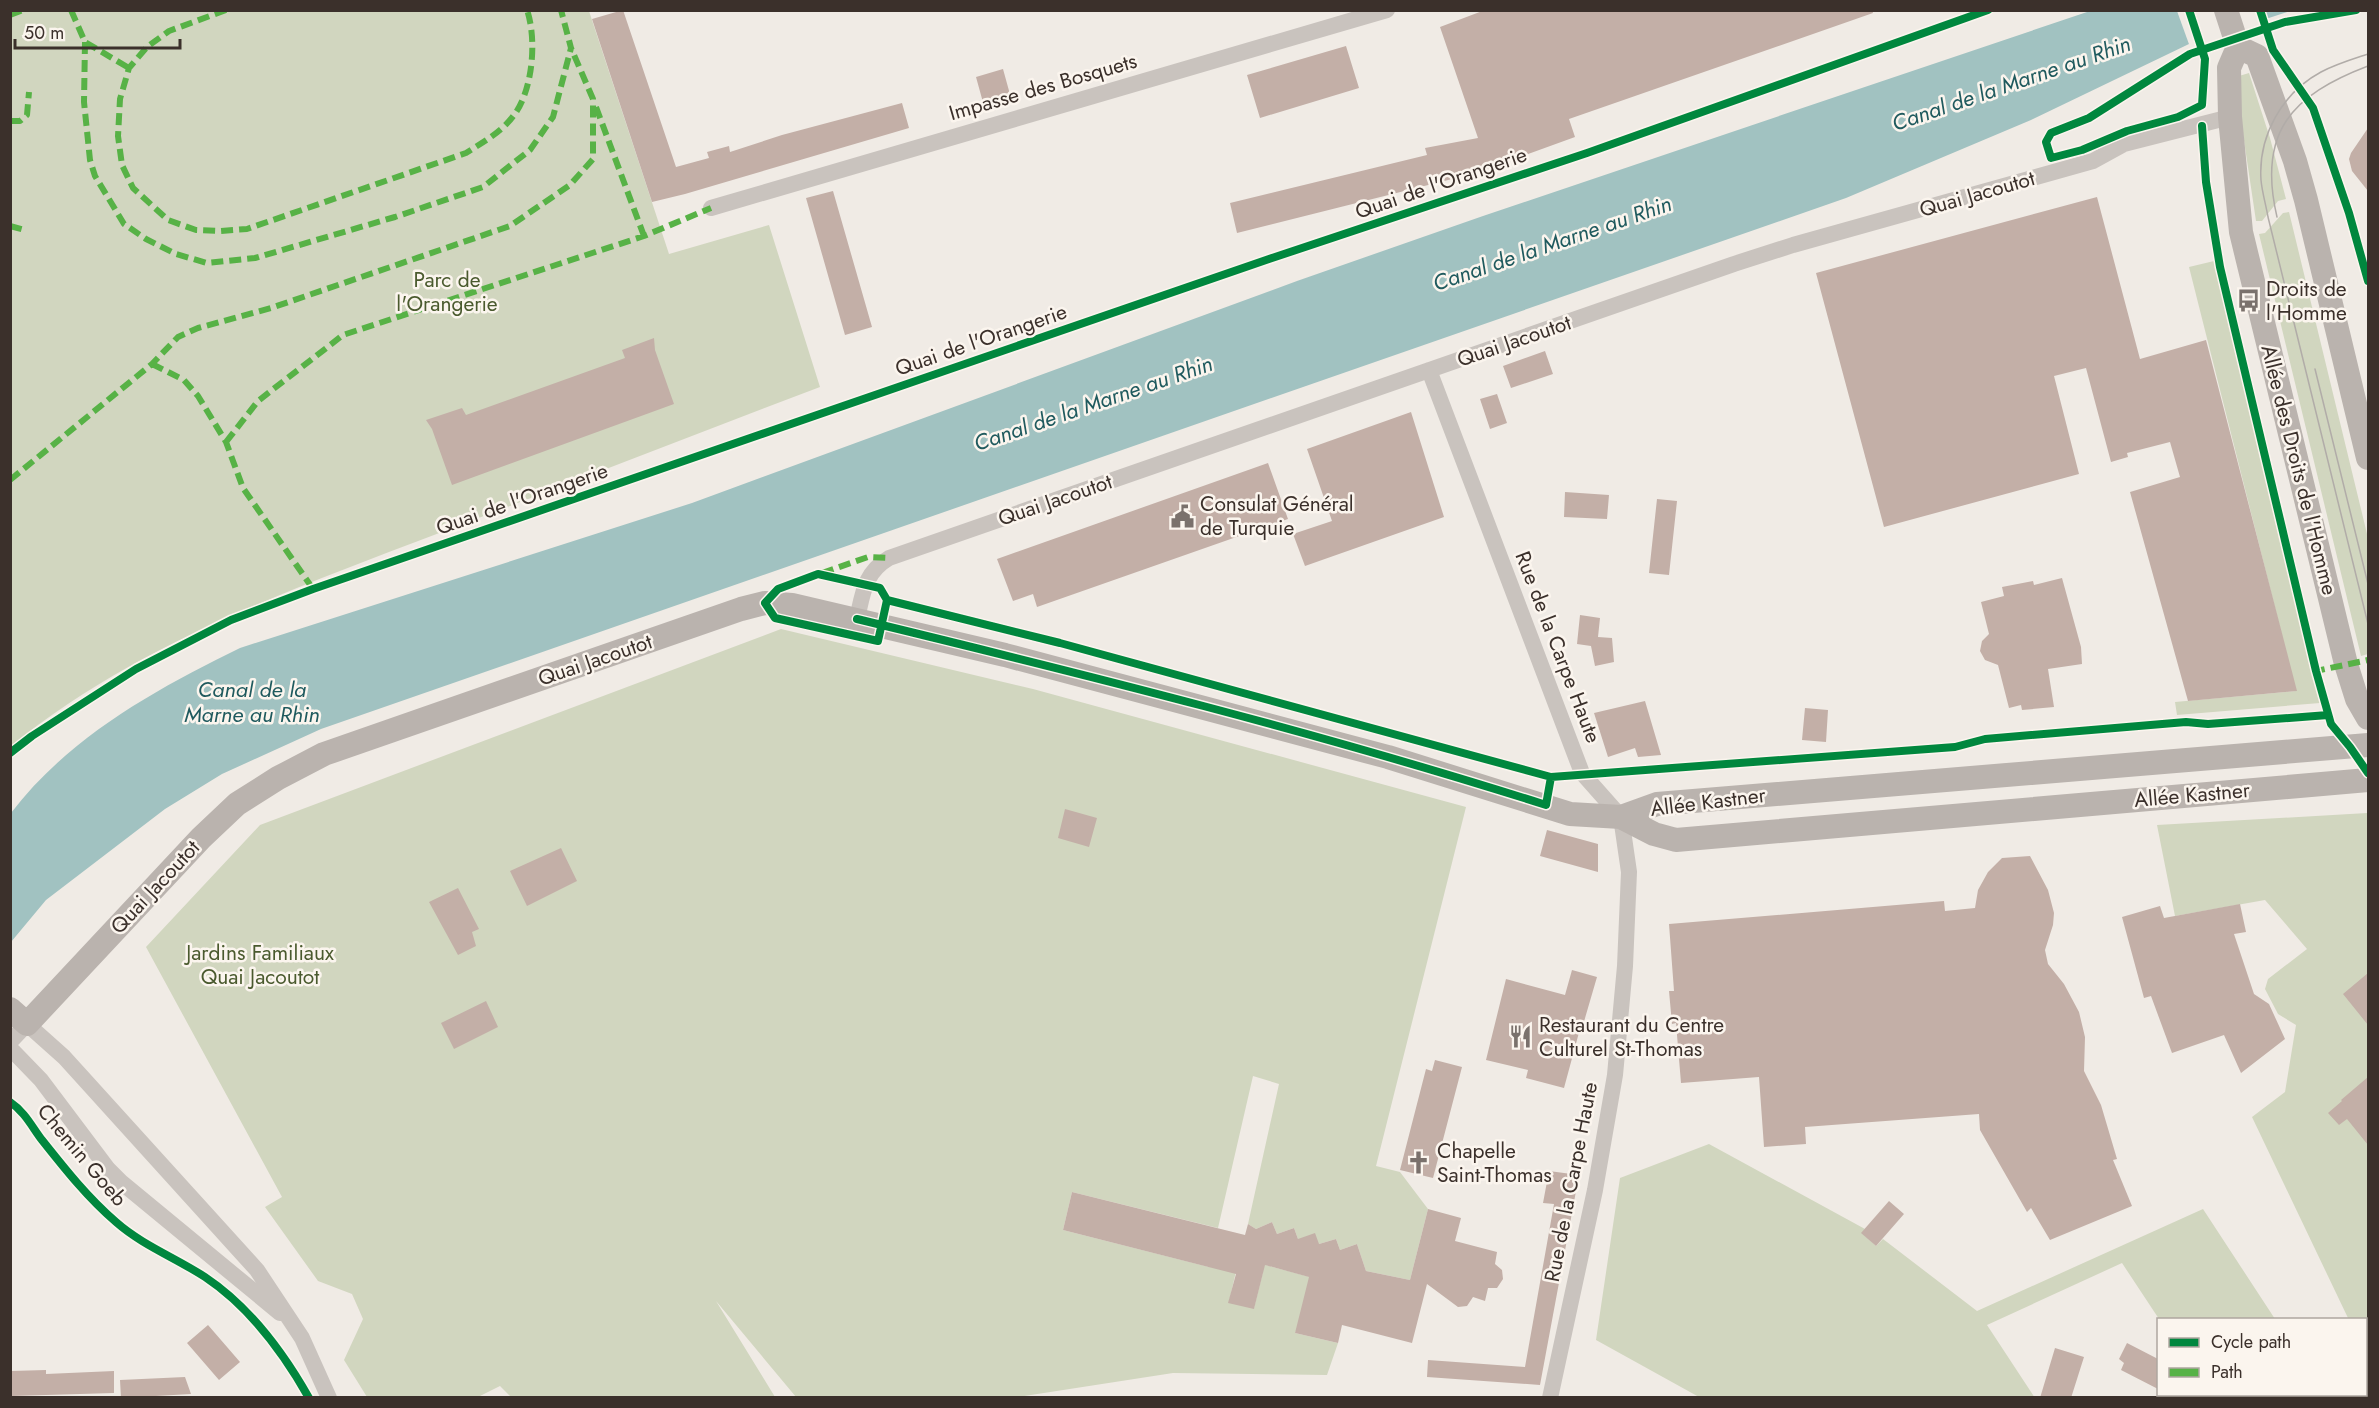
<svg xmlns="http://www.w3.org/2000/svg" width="2379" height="1408" font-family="Jost,sans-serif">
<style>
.green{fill:#d1d6bf}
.water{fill:#a1c2c1}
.pier{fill:#f0ebe5}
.building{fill:#c3afa7}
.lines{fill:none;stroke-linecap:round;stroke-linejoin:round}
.street{stroke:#c9c3be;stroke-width:16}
.secondary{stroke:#bab3ae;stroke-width:24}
.tram{stroke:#b1aca8;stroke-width:1.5}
.quiet{stroke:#57b246;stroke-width:6;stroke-dasharray:12 6;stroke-linecap:butt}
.cycleway-casing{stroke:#fbf5ee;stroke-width:11}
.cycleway{stroke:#00873e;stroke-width:8}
.labels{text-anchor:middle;stroke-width:5;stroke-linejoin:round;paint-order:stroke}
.street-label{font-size:21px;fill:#3b302b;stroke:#fbf5ee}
.park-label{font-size:21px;fill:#4a5a2e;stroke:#fbf5ee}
.poi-label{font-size:21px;fill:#3b302b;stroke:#fbf5ee;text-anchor:start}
.water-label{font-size:22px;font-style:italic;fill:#1f5a5e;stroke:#fbf5ee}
</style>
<rect width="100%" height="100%" fill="#f0ebe5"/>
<path class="green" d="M11 11H589L669 254 769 225 820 387C691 436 563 486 434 535 287 591 134 646 11 746Z
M2249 73 2270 138 2286 199 2278 201 2262 221H2256L2242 127 2239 76Z
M2289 212 2368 538V654L2361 656 2259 234 2265 233 2283 213Z
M2214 261 2320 703 2177 715 2175 702 2296 691 2189 267Z
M781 629 1033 689 1466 807 1376 1166 1400 1172 1428 1209 1410 1280 1366 1271 1357 1244 1340 1250 1336 1239 1319 1244 1298 1239 1294 1228 1277 1234 1272 1222 1256 1229 1248 1224 1279 1084 1253 1076 1218 1228 1072 1192 1063 1230 1209 1267 1239 1258 1229 1302 1254 1308 1263 1272 1262 1264 1321 1280 1295 1333 1338 1343 1327 1375 1173 1373 1018 1397H796L716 1301 775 1397 512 1398 500 1386 478 1397H367L344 1360 363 1319 352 1294 318 1281 265 1207 282 1197 146 947 260 825Z
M2367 813 2368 814V1333L2366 1332V1320L2348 1318 2252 1117 2285 1092 2296 1025 2278 1014 2265 989 2268 979 2307 949 2265 900 2175 916 2157 825Z
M1709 1144 1865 1229 1862 1233 1876 1246 1883 1239 1977 1311 2203 1209 2275 1319H2159L2122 1263 1987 1325 2035 1398 1699 1397 1596 1340 1620 1178Z"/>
<path class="water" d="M2090 11H2290L2189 44 2031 120 1846 198 321 729 222 774 165 809 46 900 11 942V813C69 737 156 689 240 648L692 503 1297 281 1483 216Z"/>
<path class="pier" d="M2177 11H2264L2268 21 2190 47Z"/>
<path class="building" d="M623 10 676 167 709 158 707 152 729 146 730 152 782 135 902 103 909 128 685 194 652 202 592 19Z
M1485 10H1872L1873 13 1569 119 1575 137 1476 173 1237 233 1230 203 1427 155 1425 148 1478 138 1440 27Z
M1346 46 1359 88 1260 118 1247 75Z
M1003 69 1011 98 984 106 976 77Z
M2368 128V191L2352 171 2349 159 2351 153Z
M833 191 872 327 845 335 806 198Z
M2097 197 2140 359 2206 340 2297 691 2188 701 2130 492 2180 477 2170 442 2127 453 2128 457 2111 462 2086 368 2054 376 2079 474 1884 527 1816 273Z
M654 338 655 350 674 404 452 485 432 429 426 420 462 408 466 415 625 358 622 350Z
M1545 351 1553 374 1511 388 1503 366Z
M1497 394 1507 423 1490 429 1480 399Z
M1411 412 1444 517 1305 566 1293 534 1332 521 1307 449Z
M1268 463 1288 519 1037 607 1033 594 1013 601 997 559Z
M1565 492 1609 495 1607 519 1564 517Z
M1657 499 1677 501 1669 575 1649 573Z
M2062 578 2081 647 2082 664 2048 669 2054 707 2022 710 2021 705 2009 708 1998 665 1985 660 1980 651 1982 641 1989 634 1981 602 2004 596 2002 587 2033 581 2034 585Z
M1580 615 1600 618 1598 637 1612 638 1614 662 1595 666 1591 646 1577 644Z
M1645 701 1661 755 1638 757 1635 748 1608 757 1594 713Z
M1805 708 1828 710 1826 742 1802 740Z
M1065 809 1097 818 1089 847 1058 838Z
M1547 830 1598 844V872L1540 856Z
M561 848 577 881 527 906 510 871Z
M2030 856 2048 890 2054 913 2053 925 2045 950 2048 964 2064 984 2079 1012 2085 1037 2084 1071 2101 1105 2117 1159 2113 1160 2132 1206 2050 1240 2031 1208 2027 1212 1980 1130 1979 1114 1805 1127 1806 1144 1764 1147 1759 1077 1681 1083 1676 1023 1672 1024 1669 991H1674L1669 924 1944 901 1945 911 1975 908 1978 890 1988 872 2002 858Z
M458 888 479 929 472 932 476 946 458 955 429 902Z
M2240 904 2246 932 2234 934 2254 994 2269 1004 2285 1039 2241 1073 2224 1035 2172 1053 2151 996 2144 998 2122 917 2160 906 2164 918Z
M1572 970 1597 977 1583 1025H1581L1564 1088 1526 1078 1528 1070 1486 1060 1506 979 1565 995Z
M2368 973V1025L2343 994Z
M486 1001 498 1027 454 1049 441 1023Z
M1435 1060 1462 1067 1433 1178 1400 1170 1426 1069 1432 1071Z
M2368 1077V1145L2347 1119 2339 1125 2328 1113 2342 1101 2341 1100Z
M1549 1171 1579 1175 1540 1385 1427 1377 1428 1360 1525 1367 1554 1204 1543 1203Z
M1072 1192 1245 1235 1248 1224 1256 1229 1272 1222 1277 1234 1294 1228 1298 1239 1315 1233 1319 1244 1336 1239 1340 1250 1357 1244 1366 1271 1410 1280 1428 1209 1461 1218 1455 1241 1497 1252 1495 1264 1502 1270 1503 1279 1497 1288H1488L1485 1301 1473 1297 1467 1306 1458 1307 1427 1284 1412 1343 1342 1325 1338 1343 1295 1333 1309 1277 1265 1265 1254 1309 1228 1303 1236 1274 1063 1230Z
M1889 1201 1904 1214 1876 1246 1861 1233Z
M208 1325 240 1362 219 1380 187 1343Z
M2127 1343 2158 1359V1389L2121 1370 2124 1363 2119 1359Z
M2055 1348 2084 1357 2071 1398H2040Z
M46 1370V1374L114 1371V1393L12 1396 11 1371Z
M185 1377 191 1394 121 1398 120 1380Z"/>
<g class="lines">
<path class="street" d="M711 208 1387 10
M1429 370 1582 773 1621 817 1629 872 1625 966 1615 1075 1595 1190 1550 1398
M857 619C863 593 864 573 889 558L1734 264 1793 245 2093 161 2124 144 2230 117
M10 1042 27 1024 64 1057 257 1270 302 1338 329 1398
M10 1048 41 1080 108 1169 121 1182 280 1313
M2366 1376H2368
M2202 1398 2210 1394"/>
<path class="secondary" d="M2226 10 2238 47
M2238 47 2229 68 2230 117 2241 232 2346 664 2357 699 2368 718
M2238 47 2257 56 2295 161 2306 200 2368 458
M1621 817 1654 834 1676 840 2368 780
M10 1009 27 1024 201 838 237 804 278 778 324 754 741 609 765 603 792 605 1005 655 1388 757 1570 814 1621 817 1657 804 2368 745"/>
<path class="tram" d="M2368 54C2353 59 2336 64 2321 72 2282 93 2258 136 2261 180 2262 192 2266 205 2268 217L2368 624
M2277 217C2257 132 2292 95 2368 66
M2315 369 2368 584"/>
<path class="quiet" d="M71 10 85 42 129 68
M226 10 169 31 147 47 129 68 120 99 118 136 122 165 133 188 168 220 196 230 220 231 247 229 466 153C483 142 502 132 514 115 533 90 537 39 527 10
M10 15 23 10
M85 42 84 102 90 160 95 176 124 224 146 239 176 254 207 263 255 258 395 217 483 187 530 150 553 117 571 48 561 10
M596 107 644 236
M10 121H20L27 115 29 92
M10 226 25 230
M152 364 184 380 198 396 226 442 243 488 313 589
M226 442 258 401 343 335 644 236 711 208
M10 480 152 364 178 337 198 328 271 308 510 226 570 185 593 159V99L571 48
M822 573 868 557 889 558
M2317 674 2316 671 2368 660"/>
<defs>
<path id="cycleway" d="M2189 10 2205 59 2202 105 2178 117 2127 131 2082 150 2051 158 2046 142 2051 133 2089 118 2190 54 2285 22 2356 10
M2260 10 2273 50 2313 108 2349 213 2368 281
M2202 126 2206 182 2220 267 2316 671 2331 724 2350 747 2368 773
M887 600 878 641 775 618 765 603 778 589 818 574 880 588 887 600 1060 643 1551 777
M857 619C1088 675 1320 733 1546 805L1551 777 1955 747 1985 739 2186 722 2208 724 2328 715
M10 753 32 736 136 669 231 620 313 589 1269 259 1587 153 1988 10
M10 1102C25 1112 32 1127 42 1140 65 1169 88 1198 116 1222 142 1245 176 1258 205 1277 250 1307 283 1352 309 1398"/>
</defs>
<use href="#cycleway" class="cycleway-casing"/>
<use href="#cycleway" class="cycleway"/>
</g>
<defs>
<symbol id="bus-bare" viewBox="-9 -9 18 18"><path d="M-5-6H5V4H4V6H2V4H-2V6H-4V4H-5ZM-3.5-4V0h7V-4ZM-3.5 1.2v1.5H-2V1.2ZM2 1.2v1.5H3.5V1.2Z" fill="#7a716c" stroke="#fbf5ee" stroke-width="2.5" paint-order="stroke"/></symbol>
<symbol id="civic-bare" viewBox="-9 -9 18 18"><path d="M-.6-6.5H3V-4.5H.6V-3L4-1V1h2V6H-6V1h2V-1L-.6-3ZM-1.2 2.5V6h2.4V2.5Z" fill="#7a716c" stroke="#fbf5ee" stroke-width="2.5" paint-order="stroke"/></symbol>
<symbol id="restaurant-bare" viewBox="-9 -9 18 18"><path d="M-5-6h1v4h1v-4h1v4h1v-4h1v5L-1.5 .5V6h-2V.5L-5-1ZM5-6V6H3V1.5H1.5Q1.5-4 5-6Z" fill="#7a716c" stroke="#fbf5ee" stroke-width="2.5" paint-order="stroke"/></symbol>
<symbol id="church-bare" viewBox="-9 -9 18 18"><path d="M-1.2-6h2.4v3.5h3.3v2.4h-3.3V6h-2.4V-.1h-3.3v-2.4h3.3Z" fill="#7a716c" stroke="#fbf5ee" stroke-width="2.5" paint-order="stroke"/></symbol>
</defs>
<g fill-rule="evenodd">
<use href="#bus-bare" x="2232" y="284" width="33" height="33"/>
<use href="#civic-bare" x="1166" y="500" width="33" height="33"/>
<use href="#restaurant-bare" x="1504" y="1020" width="33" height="33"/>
<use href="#church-bare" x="1402" y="1146" width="33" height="33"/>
</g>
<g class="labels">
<g class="street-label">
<text transform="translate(1043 87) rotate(-16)" y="7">Impasse des Bosquets</text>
<text transform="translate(1441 183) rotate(-19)" y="7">Quai de l'Orangerie</text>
<text transform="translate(1977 194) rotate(-16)" y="7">Quai Jacoutot</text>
<text transform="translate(981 340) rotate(-19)" y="7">Quai de l'Orangerie</text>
<text transform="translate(1514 341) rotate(-19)" y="7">Quai Jacoutot</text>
<text transform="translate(2299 470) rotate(76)" y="7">Allée des Droits de l'Homme</text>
<text transform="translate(522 499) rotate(-19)" y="7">Quai de l'Orangerie</text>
<text transform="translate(1055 500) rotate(-19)" y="7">Quai Jacoutot</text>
<text transform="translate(1558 647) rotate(69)" y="7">Rue de la Carpe Haute</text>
<text transform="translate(595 660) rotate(-19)" y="7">Quai Jacoutot</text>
<text transform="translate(2192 795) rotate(-5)" y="7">Allée Kastner</text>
<text transform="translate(1708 802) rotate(-7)" y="7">Allée Kastner</text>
<text transform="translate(155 887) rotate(-47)" y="7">Quai Jacoutot</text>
<text transform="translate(82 1155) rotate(50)" y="7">Chemin Goeb</text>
<text transform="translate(1571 1182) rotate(-79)" y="7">Rue de la Carpe Haute</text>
</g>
<g class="park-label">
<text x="447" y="287">Parc de<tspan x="447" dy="24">l'Orangerie</tspan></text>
<text x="260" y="960">Jardins Familiaux<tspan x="260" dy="24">Quai Jacoutot</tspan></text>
</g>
<g class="poi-label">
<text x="2266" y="296">Droits de<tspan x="2266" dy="24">l'Homme</tspan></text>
<text x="1200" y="511">Consulat Général<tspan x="1200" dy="24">de Turquie</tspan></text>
<text x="1539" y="1032">Restaurant du Centre<tspan x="1539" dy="24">Culturel St-Thomas</tspan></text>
<text x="1437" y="1158">Chapelle<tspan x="1437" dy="24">Saint-Thomas</tspan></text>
</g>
<g class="water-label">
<text transform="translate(2011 83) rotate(-19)" y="8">Canal de la Marne au Rhin</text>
<text transform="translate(1552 243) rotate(-19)" y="8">Canal de la Marne au Rhin</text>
<text transform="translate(1093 403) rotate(-19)" y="8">Canal de la Marne au Rhin</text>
<text x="252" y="697">Canal de la<tspan x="252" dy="25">Marne au Rhin</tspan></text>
</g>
</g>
<rect width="2379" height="1408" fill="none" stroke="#3b302b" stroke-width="24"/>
<rect x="2157" y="1318" width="210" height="78" fill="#fbf5ee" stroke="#aea6a0" stroke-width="1.5"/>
<rect x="2169" y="1338" width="30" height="9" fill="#00873e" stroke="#aea6a0" stroke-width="1.5"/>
<text x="2211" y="1348" font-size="18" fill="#3b302b">Cycle path</text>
<rect x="2169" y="1368" width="30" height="9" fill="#57b246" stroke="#aea6a0" stroke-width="1.5"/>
<text x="2211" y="1378" font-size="18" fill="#3b302b">Path</text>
<path d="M15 39v9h165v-9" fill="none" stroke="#3b302b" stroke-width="3"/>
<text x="24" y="39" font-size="18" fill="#3b302b" stroke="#fbf5ee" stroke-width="4.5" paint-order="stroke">50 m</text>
</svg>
